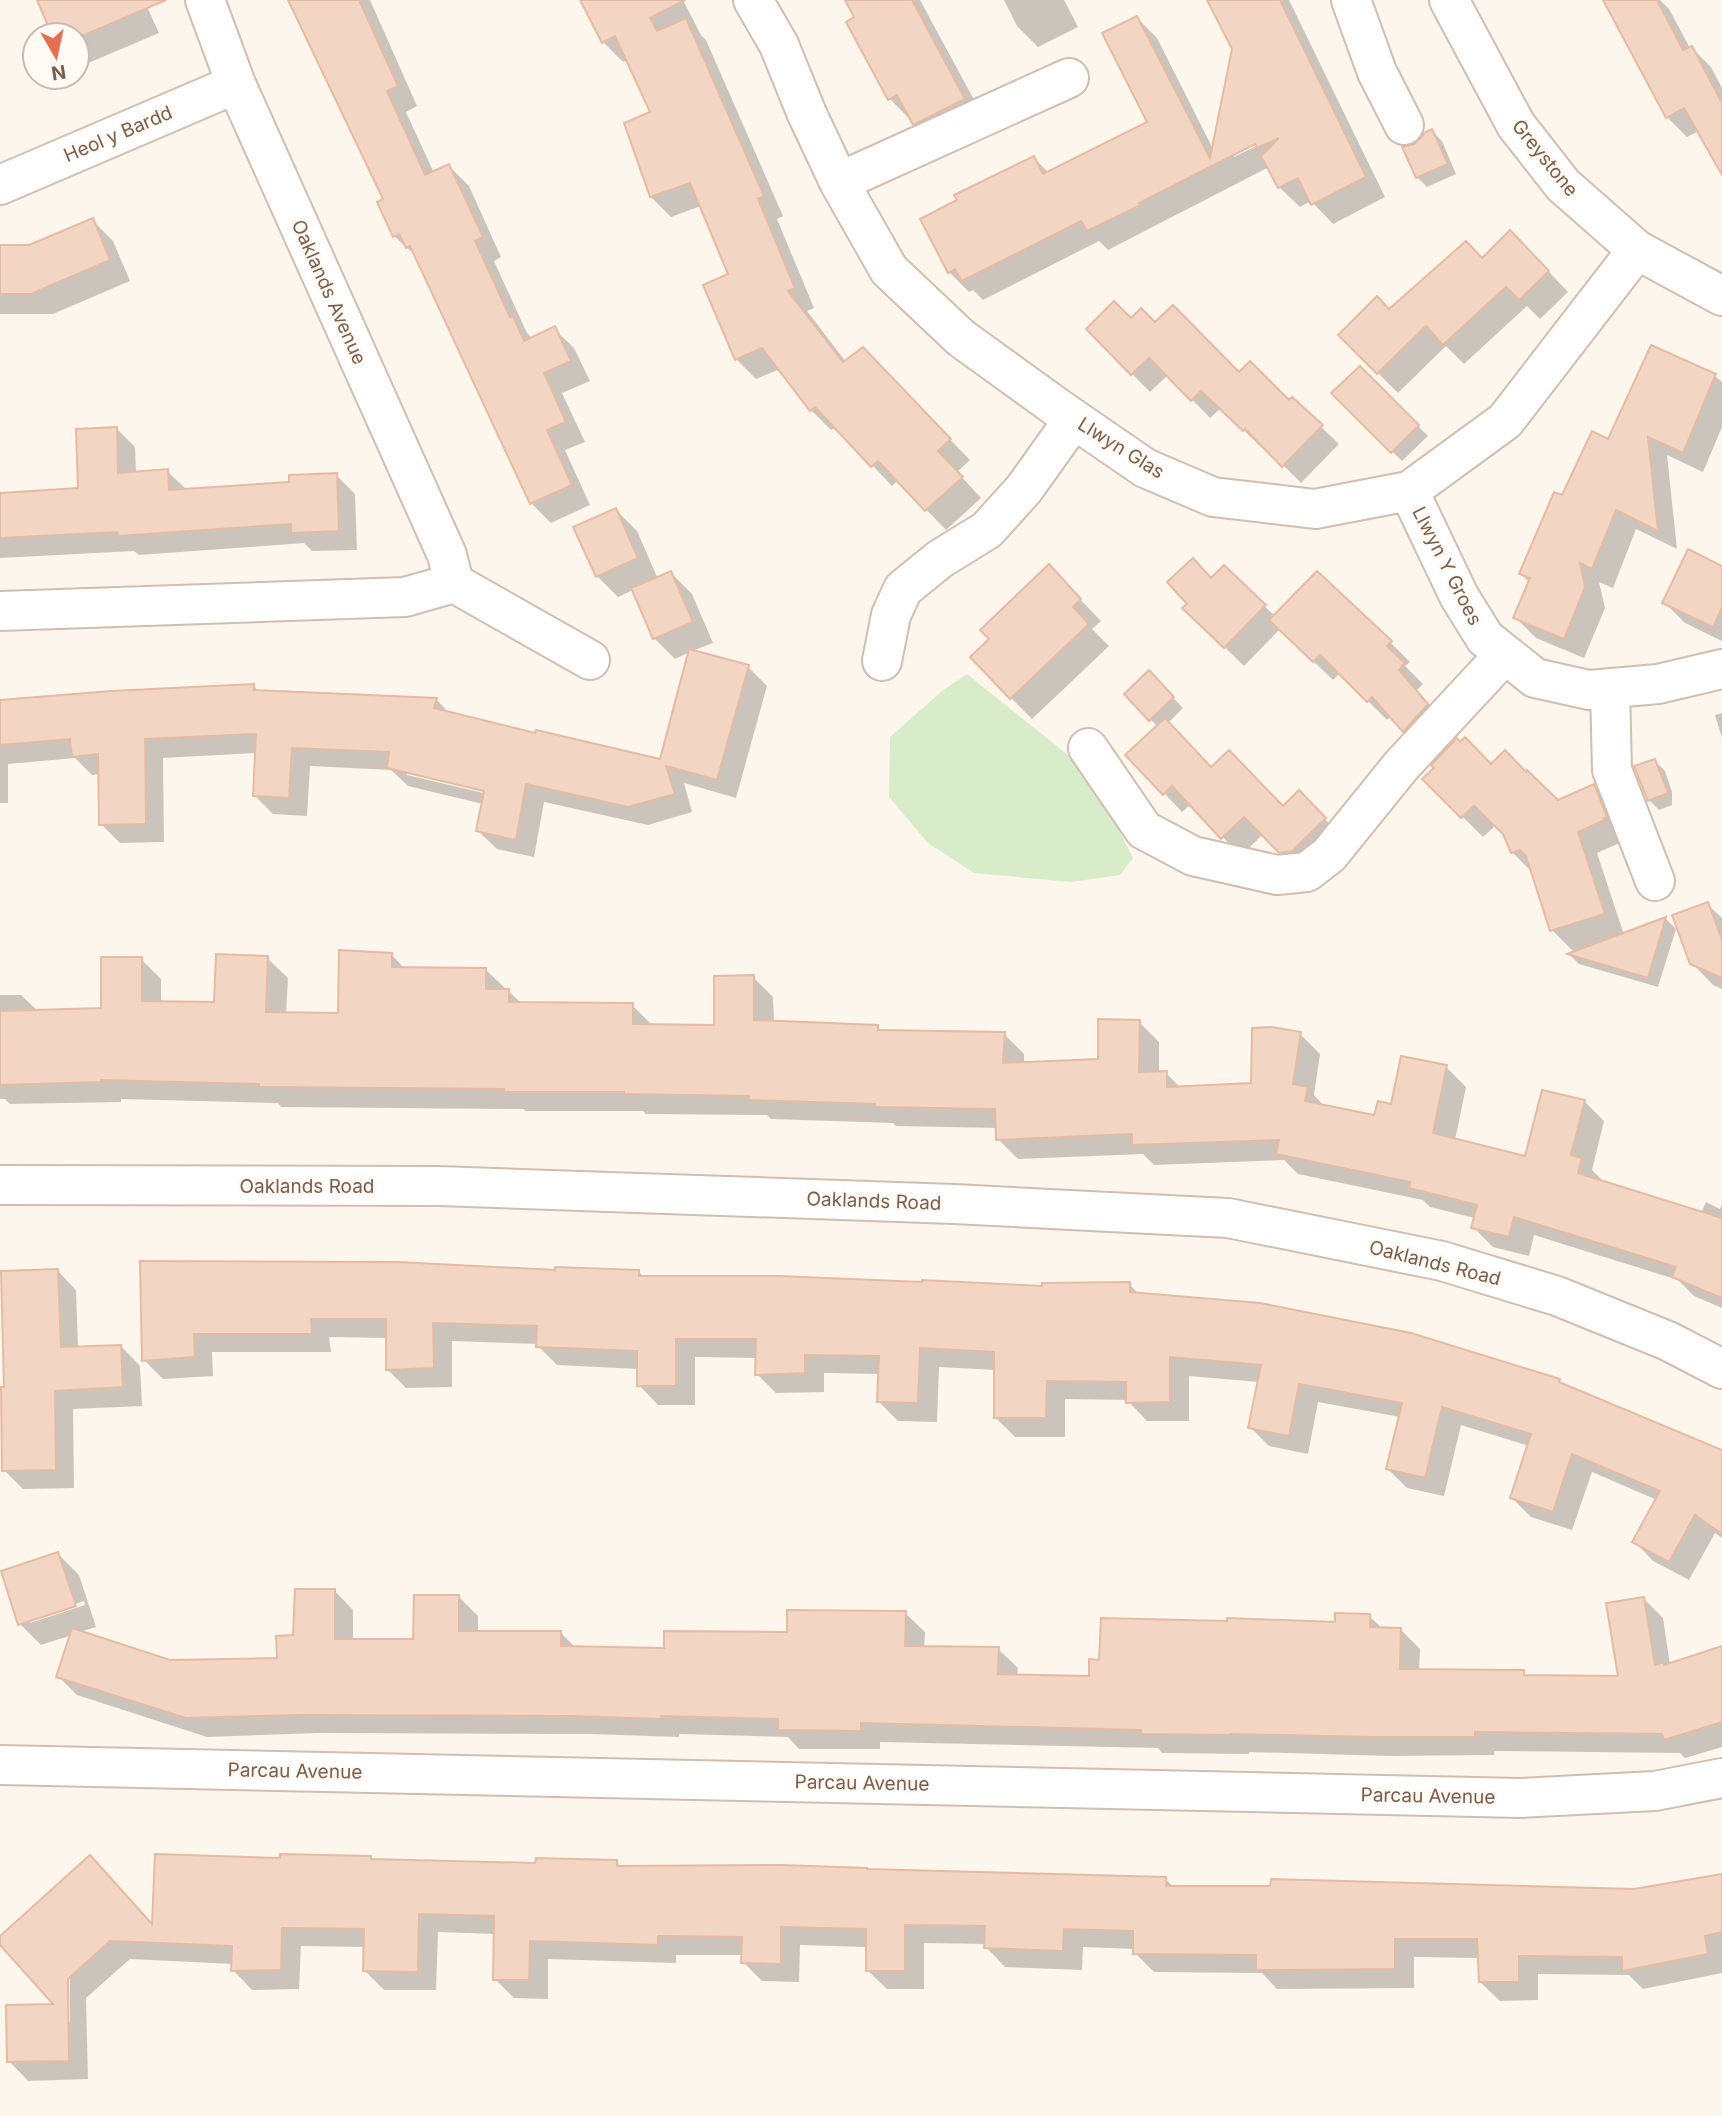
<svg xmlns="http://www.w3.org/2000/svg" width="1722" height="2116" viewBox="0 0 1722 2116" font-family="Inter,sans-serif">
	<rect width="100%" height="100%" fill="#fdf6ec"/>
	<!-- green -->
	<path fill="#d8ecc9" d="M 967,674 L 1068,755 L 1116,824 L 1133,858 L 1120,875 L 1071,882 L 974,873 L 928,843 L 889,797 L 890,737 L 942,691 Z"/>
	<!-- shadow -->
	<path fill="#0003" fill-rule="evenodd" d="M 53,0 L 144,0 L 159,33 L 79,67 L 77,64 L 77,35 L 54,35 Z
		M 290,0 L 370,0 L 417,106 L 406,112 L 434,173 L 449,166 L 469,186 L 501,257 L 494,261 L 527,333 L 533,339 L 554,329 L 574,348 L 590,381 L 562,393 L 585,442 L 565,450 L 590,505 L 551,523 L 531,503 L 415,255 L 394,236 L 385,200 Z
		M 582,0 L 683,0 L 701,35 L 706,40 L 783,216 L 777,219 L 814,308 L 807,311 L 846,362 L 880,367 L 970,460 L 957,472 L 981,498 L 946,530 L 898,480 L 892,486 L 836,427 L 831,430 L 811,410 L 780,369 L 756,379 L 736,359 L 730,275 L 701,206 L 671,217 L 651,197 L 626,124 L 652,112 L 628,60 L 623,62 L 603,42 Z
		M 847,0 L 920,0 L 985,120 L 935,145 L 890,99 Z
		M 1004,0 L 1064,0 L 1078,27 L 1038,47 L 1017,26 Z
		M 1206,0 L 1289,0 L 1385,197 L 1333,224 L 1311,201 L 1300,207 L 1279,187 L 1269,167 L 1108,250 L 1099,241 L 983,300 L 973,290 L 969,292 L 949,272 L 1034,158 L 1049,173 L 1149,123 L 1137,18 L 1157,38 L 1213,149 L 1234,49 L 1216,14 ZM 1262,139 L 1264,142 L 1234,157 L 1234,153 Z
		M 1605,0 L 1660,0 L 1669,9 L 1690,48 L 1692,48 L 1711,67 L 1722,88 L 1722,172 L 1699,131 L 1687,137 L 1667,117 Z
		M 1432,131 L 1442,141 L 1456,174 L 1427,187 L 1417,177 L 1415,146 Z
		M 92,220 L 113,241 L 130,281 L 53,314 L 0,314 L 0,247 L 29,247 Z
		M 1531,253 L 1568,292 L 1540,319 L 1527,306 L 1464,364 L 1446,346 L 1398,393 L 1340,335 L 1389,311 L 1483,260 Z
		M 1131,320 L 1155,324 L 1289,402 L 1292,399 L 1339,444 L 1301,483 L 1264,446 L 1262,448 L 1221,408 L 1210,418 L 1168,375 L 1150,392 L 1088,329 Z
		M 1360,368 L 1428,436 L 1402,461 L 1333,394 Z
		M 1715,376 L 1722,382 L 1722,427 L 1703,472 L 1667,455 L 1677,549 L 1636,529 L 1613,588 L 1599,582 L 1605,608 L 1584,658 L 1536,638 L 1515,617 L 1530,583 L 1521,574 L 1563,497 L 1609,441 Z
		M 116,428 L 135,447 L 136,473 L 167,471 L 187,490 L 291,484 L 336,475 L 355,494 L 357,550 L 312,551 L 304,543 L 139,555 L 134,551 L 0,558 L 0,491 L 3,494 L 80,490 Z
		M 616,510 L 637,531 L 658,579 L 671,573 L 692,594 L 713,643 L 692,651 L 748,667 L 767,686 L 736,798 L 684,783 L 692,812 L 648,825 L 544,802 L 534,857 L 497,849 L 478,831 L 483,804 L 408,786 L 391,770 L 310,766 L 307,816 L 273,814 L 254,795 L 257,753 L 163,758 L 164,842 L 120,843 L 101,824 L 100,774 L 92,775 L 75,758 L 8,764 L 8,803 L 0,803 L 0,702 L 253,686 L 260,692 L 436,699 L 450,714 L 536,735 L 661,761 L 690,652 L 675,659 L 654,638 L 633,590 L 618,597 L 597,576 ZM 407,771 L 493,791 L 492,795 L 407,775 Z
		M 1224,568 L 1275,616 L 1390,642 L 1410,662 L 1405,666 L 1423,684 L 1417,690 L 1446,725 L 1423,750 L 1391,716 L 1387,720 L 1340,673 L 1333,680 L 1280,629 L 1244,666 L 1185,608 Z
		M 1722,568 L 1722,641 L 1685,623 L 1664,602 Z
		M 1069,588 L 1101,621 L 1092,629 L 1109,646 L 1032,719 L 1011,698 Z
		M 1149,673 L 1183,708 L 1168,723 L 1212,769 L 1283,808 L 1299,793 L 1343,837 L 1299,870 L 1263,834 L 1241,856 L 1191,804 L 1182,812 L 1164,793 L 1158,727 L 1126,694 Z
		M 1722,713 L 1722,738 L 1715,715 Z
		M 1655,761 L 1665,771 L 1672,792 L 1672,805 L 1659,810 L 1649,800 Z
		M 1491,766 L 1558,802 L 1594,786 L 1614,806 L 1624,841 L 1597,853 L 1624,935 L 1666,919 L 1676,929 L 1658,987 L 1579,964 L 1570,955 L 1575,953 L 1552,930 L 1533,873 L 1512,852 L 1504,834 L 1496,825 L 1483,837 L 1425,779 Z
		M 1707,904 L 1722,918 L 1722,989 L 1713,985 L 1692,963 Z
		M 391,954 L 405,969 L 485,969 L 522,1004 L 632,1005 L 653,1026 L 716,1026 L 753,977 L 773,997 L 774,1022 L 877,1026 L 883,1032 L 1004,1034 L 1024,1054 L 1024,1064 L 1100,1061 L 1139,1022 L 1159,1042 L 1159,1073 L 1166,1073 L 1181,1088 L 1253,1085 L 1300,1034 L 1320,1054 L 1314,1095 L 1325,1107 L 1376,1117 L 1446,1067 L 1466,1087 L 1455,1140 L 1527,1158 L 1584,1101 L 1604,1121 L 1592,1170 L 1601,1179 L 1600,1181 L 1701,1213 L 1706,1202 L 1720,1209 L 1722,1204 L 1722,1308 L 1694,1296 L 1678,1280 L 1534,1235 L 1529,1256 L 1493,1247 L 1473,1227 L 1475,1218 L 1430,1207 L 1423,1200 L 1298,1174 L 1284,1160 L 1154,1165 L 1143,1154 L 1018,1159 L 998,1139 L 997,1128 L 896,1126 L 893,1123 L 771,1119 L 767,1115 L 646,1114 L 643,1111 L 526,1111 L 523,1109 L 281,1107 L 278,1103 L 121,1099 L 121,1102 L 10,1104 L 5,1099 L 0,1099 L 0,995 L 21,995 L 38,1011 L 103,1010 L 141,959 L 161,979 L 161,1003 L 216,1004 L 267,958 L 288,978 L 286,1014 L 339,1015 Z
		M 142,1262 L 557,1271 L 638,1271 L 645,1278 L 1044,1288 L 1129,1284 L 1139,1294 L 1559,1381 L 1564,1385 L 1722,1459 L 1722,1538 L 1715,1533 L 1689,1580 L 1653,1561 L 1634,1541 L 1657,1500 L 1592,1472 L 1572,1530 L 1531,1517 L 1512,1498 L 1529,1446 L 1461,1425 L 1444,1496 L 1407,1488 L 1388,1469 L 1400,1417 L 1318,1402 L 1308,1454 L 1269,1446 L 1250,1427 L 1259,1382 L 1189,1376 L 1189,1421 L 1147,1421 L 1127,1400 L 1065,1399 L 1065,1437 L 1015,1437 L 995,1417 L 995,1370 L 939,1367 L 937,1422 L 898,1421 L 879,1402 L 880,1374 L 824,1373 L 824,1392 L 776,1393 L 757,1374 L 757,1358 L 695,1357 L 695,1405 L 658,1405 L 639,1385 L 639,1369 L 557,1365 L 538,1346 L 538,1344 L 452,1341 L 452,1387 L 406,1388 L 387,1369 L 387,1338 L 329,1337 L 331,1352 L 212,1352 L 213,1376 L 163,1379 L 144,1360 Z
		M 57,1270 L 76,1290 L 78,1348 L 121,1346 L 140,1366 L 142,1406 L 73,1409 L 74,1488 L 23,1489 L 4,1470 L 6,1388 Z
		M 58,1554 L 79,1575 L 96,1627 L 79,1632 L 169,1661 L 279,1660 L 295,1637 L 334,1590 L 353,1610 L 353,1641 L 415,1641 L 459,1597 L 478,1616 L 478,1633 L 560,1632 L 576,1648 L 666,1650 L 789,1634 L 905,1613 L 925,1632 L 924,1648 L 998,1649 L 1018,1668 L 1017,1676 L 1090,1678 L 1101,1661 L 1336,1623 L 1369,1616 L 1383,1629 L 1401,1630 L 1420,1649 L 1419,1671 L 1523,1672 L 1528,1677 L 1620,1678 L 1644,1599 L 1663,1618 L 1670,1665 L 1722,1648 L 1722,1747 L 1685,1758 L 1680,1753 L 1494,1751 L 1494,1755 L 1390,1756 L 1249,1752 L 1249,1754 L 1162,1753 L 1158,1748 L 880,1742 L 880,1749 L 799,1749 L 788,1737 L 679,1734 L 679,1737 L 590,1734 L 318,1733 L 207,1737 L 77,1695 L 58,1676 L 72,1635 L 41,1645 L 20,1624 ZM 84,1601 L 85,1605 L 30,1623 L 30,1619 Z
		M 370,1858 L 373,1861 L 537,1865 L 616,1862 L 622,1868 L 1165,1879 L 1174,1887 L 1635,1891 L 1722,1875 L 1722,1973 L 1643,1989 L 1629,1975 L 1538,1974 L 1538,2000 L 1500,2001 L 1480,1982 L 1480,1958 L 1414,1957 L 1414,1988 L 1277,1989 L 1262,1973 L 1154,1972 L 1135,1953 L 1135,1949 L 1083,1947 L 1082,1970 L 1005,1967 L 986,1947 L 986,1944 L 924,1943 L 924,1989 L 887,1989 L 867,1970 L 867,1947 L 800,1945 L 799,1982 L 762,1981 L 743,1962 L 743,1955 L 676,1955 L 676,1963 L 548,1959 L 548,1999 L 514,1998 L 495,1979 L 495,1934 L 438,1932 L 436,1990 L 384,1990 L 365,1971 L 366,1947 L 301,1946 L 299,1989 L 252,1990 L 233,1970 L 233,1964 L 130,1959 L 86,1998 L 88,2079 L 28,2081 L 9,2061 L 57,2006 L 0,1942 L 0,1939 L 154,1926 L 282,1860 ZM 66,1970 L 70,1970 L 70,2023 L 67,2020 Z"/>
	<!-- building -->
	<path fill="#f3d5c3" stroke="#e6bba3" stroke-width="2" d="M 37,0 L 166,0 L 84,35 L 52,35 Z
		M 288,0 L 359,0 L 398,86 L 387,91 L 425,175 L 449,164 L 483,237 L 475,241 L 510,317 L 513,316 L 524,341 L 555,326 L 571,361 L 544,373 L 566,422 L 547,430 L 572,485 L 530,504 L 410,246 L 406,248 L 399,234 L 393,237 L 377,202 L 383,199 Z
		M 580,0 L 685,0 L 650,18 L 657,31 L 686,18 L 764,196 L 758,199 L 795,288 L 788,291 L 843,362 L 863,347 L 951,439 L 938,451 L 963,477 L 925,511 L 878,461 L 871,467 L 815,407 L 810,411 L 762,348 L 735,360 L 703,285 L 728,274 L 690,183 L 650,197 L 624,123 L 650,112 L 615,36 L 602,43 Z
		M 845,0 L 912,0 L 965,99 L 913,125 L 897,95 L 888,100 L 846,22 L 854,17 Z
		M 1207,0 L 1280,0 L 1366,177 L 1311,205 L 1298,178 L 1278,188 L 1261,156 L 1279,138 L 1257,148 L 1255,144 L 1139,203 L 1141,205 L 1087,231 L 1081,221 L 962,281 L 955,269 L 948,273 L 920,219 L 957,200 L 954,195 L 1034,156 L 1043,174 L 1147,122 L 1102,33 L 1137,16 L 1210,158 L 1232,49 Z
		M 1603,0 L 1657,0 L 1683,50 L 1692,46 L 1722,103 L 1722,175 L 1684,108 L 1666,118 Z
		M 1432,129 L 1448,164 L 1416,178 L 1402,147 L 1414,144 L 1422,137 L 1424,133 Z
		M 93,218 L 110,260 L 31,294 L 0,294 L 0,245 L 29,245 Z
		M 1510,230 L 1549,271 L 1519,300 L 1506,287 L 1443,345 L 1426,326 L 1377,374 L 1338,335 L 1377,296 L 1389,309 L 1466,241 L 1482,258 Z
		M 1114,301 L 1131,318 L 1141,308 L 1155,322 L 1173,305 L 1239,372 L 1250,361 L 1289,400 L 1292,397 L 1323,425 L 1282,467 L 1245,429 L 1243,431 L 1201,391 L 1191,401 L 1149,358 L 1131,375 L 1086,329 Z
		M 1651,345 L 1716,374 L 1683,453 L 1648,437 L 1658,531 L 1616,510 L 1592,569 L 1580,563 L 1585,587 L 1564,639 L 1513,618 L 1530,578 L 1519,574 L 1554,492 L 1562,495 L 1592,431 L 1608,439 Z
		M 1360,366 L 1419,425 L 1391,453 L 1331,393 Z
		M 117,427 L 118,473 L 168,469 L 169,490 L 289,482 L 289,475 L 337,473 L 339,531 L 291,533 L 291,524 L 118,536 L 117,532 L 0,538 L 0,493 L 78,488 L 76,429 Z
		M 616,508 L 638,558 L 596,577 L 573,527 Z
		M 1688,549 L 1722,566 L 1722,608 L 1713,627 L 1662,603 Z
		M 1193,558 L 1211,578 L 1224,565 L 1266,605 L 1224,648 L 1182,608 L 1187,604 L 1167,582 Z
		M 1049,564 L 1081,599 L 1073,607 L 1089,624 L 1010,699 L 970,657 L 989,639 L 980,630 Z
		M 671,571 L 693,622 L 653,639 L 631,588 Z
		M 1317,571 L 1392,641 L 1387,646 L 1405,663 L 1399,670 L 1428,704 L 1403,732 L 1372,697 L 1367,702 L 1320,655 L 1313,662 L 1269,620 Z
		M 689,649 L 749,665 L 717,780 L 666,766 L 675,794 L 628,807 L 526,784 L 516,840 L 476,831 L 484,791 L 387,768 L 389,752 L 292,748 L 289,798 L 253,796 L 256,734 L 145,739 L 146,824 L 99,825 L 98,754 L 72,757 L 70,739 L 0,745 L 0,700 L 111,691 L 254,684 L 254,690 L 437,698 L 434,708 L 535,733 L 536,730 L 660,759 Z
		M 1149,670 L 1174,697 L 1149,721 L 1124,694 Z
		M 1165,718 L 1211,767 L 1229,750 L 1283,806 L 1299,790 L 1326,818 L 1292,851 L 1279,853 L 1244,817 L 1221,839 L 1172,786 L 1163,795 L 1125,755 Z
		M 1465,737 L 1491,764 L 1505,750 L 1526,772 L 1527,770 L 1558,800 L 1594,784 L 1607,817 L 1604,818 L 1605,820 L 1578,832 L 1605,914 L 1550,931 L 1526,856 L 1520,850 L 1511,853 L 1503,834 L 1474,806 L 1461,818 L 1422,779 L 1434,768 L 1431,765 L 1457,738 L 1460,742 Z
		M 1655,759 L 1668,793 L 1648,801 L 1634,766 Z
		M 1708,902 L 1722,940 L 1722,978 L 1690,964 L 1672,915 Z
		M 1666,917 L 1648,978 L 1567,954 Z
		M 339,950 L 392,953 L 392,967 L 486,968 L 486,989 L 509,989 L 509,1002 L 633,1003 L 633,1024 L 714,1025 L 714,976 L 754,975 L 754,1020 L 878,1025 L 878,1030 L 1005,1032 L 1003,1063 L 1098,1059 L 1098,1019 L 1140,1020 L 1139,1072 L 1167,1071 L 1167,1087 L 1251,1083 L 1252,1028 L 1272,1027 L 1301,1032 L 1293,1084 L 1308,1087 L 1305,1101 L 1374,1115 L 1378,1101 L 1391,1104 L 1401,1056 L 1447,1065 L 1433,1133 L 1525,1156 L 1542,1090 L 1585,1100 L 1571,1155 L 1582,1158 L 1578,1173 L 1722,1218 L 1722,1298 L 1672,1277 L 1676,1267 L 1514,1217 L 1509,1237 L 1471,1228 L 1477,1205 L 1409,1188 L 1410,1182 L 1276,1154 L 1279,1140 L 1132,1145 L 1132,1134 L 996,1140 L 995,1109 L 875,1107 L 875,1104 L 749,1100 L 749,1096 L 624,1094 L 624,1092 L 504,1092 L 504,1089 L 259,1087 L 259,1084 L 101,1080 L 101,1082 L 0,1085 L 0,1011 L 101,1008 L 101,957 L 142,957 L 142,1001 L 214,1002 L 216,954 L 268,956 L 266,1012 L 338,1013 Z
		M 140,1261 L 398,1262 L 555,1270 L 555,1267 L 639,1270 L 639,1276 L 779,1276 L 922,1282 L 922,1280 L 1042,1286 L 1042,1283 L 1130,1282 L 1130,1292 L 1260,1303 L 1411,1333 L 1560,1379 L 1559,1382 L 1722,1450 L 1722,1534 L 1695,1515 L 1669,1562 L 1632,1542 L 1660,1491 L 1572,1454 L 1553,1512 L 1510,1498 L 1531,1434 L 1442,1407 L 1425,1478 L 1386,1469 L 1402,1403 L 1299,1384 L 1289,1436 L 1248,1428 L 1261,1365 L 1170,1357 L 1170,1402 L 1126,1403 L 1126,1382 L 1047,1381 L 1046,1418 L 994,1418 L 994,1352 L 920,1348 L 918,1403 L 877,1402 L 879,1356 L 805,1355 L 805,1373 L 755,1375 L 756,1339 L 676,1339 L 676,1386 L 637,1386 L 637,1351 L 536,1347 L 537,1326 L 433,1323 L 434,1368 L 386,1370 L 386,1319 L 311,1319 L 312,1334 L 194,1334 L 195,1357 L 142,1361 Z
		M 58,1269 L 61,1347 L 121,1345 L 123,1387 L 55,1391 L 56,1470 L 2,1471 L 1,1387 L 4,1387 L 1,1271 Z
		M 58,1552 L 76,1606 L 18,1625 L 1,1571 Z
		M 295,1589 L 335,1589 L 335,1639 L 413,1639 L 414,1595 L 459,1595 L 459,1631 L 561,1631 L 561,1646 L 664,1648 L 664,1631 L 787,1632 L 787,1610 L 906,1611 L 905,1646 L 999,1647 L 998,1674 L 1089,1676 L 1089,1659 L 1099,1660 L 1101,1618 L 1227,1621 L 1227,1618 L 1335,1622 L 1335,1613 L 1370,1614 L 1370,1627 L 1401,1628 L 1400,1669 L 1524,1670 L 1524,1675 L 1618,1676 L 1606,1603 L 1644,1597 L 1655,1665 L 1663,1662 L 1664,1665 L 1722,1646 L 1722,1722 L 1664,1740 L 1662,1734 L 1475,1732 L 1475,1737 L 1369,1737 L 1230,1734 L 1230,1735 L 1141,1734 L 1141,1730 L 861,1723 L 861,1731 L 778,1730 L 778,1719 L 661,1716 L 661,1719 L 570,1716 L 297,1715 L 186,1718 L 56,1677 L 72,1628 L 170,1660 L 277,1658 L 276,1636 L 293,1635 Z
		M 155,1854 L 280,1858 L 280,1854 L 371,1856 L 371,1859 L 535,1863 L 536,1858 L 617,1860 L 617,1866 L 781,1865 L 867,1868 L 867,1869 L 1166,1877 L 1166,1886 L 1270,1886 L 1271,1879 L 1634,1889 L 1722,1874 L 1722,1932 L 1705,1936 L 1708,1954 L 1622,1971 L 1622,1957 L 1519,1956 L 1519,1982 L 1479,1982 L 1477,1939 L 1395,1939 L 1395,1969 L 1256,1970 L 1256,1955 L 1133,1954 L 1133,1931 L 1064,1929 L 1063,1951 L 984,1948 L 985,1926 L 905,1925 L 905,1971 L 866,1971 L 866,1929 L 781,1927 L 781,1964 L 741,1963 L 742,1937 L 658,1936 L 658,1945 L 530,1941 L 529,1980 L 493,1980 L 494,1916 L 419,1914 L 418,1972 L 363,1971 L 364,1929 L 282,1928 L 281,1970 L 231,1971 L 232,1946 L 110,1941 L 68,1979 L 69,2061 L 7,2062 L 6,2005 L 53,2004 L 0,1945 L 0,1936 L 90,1855 L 152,1924 Z"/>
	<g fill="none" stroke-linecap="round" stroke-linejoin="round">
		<defs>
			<path id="minor" d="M 753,0 L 779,45 L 807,114 L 839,182 L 889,270 L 961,338 L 1055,406 L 1145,468 L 1213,497 L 1315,509 L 1409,491 L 1505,421 L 1637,250
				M 1351,0 L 1377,72 L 1404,125
				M 1449,0 L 1516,125 L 1563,185 L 1637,250 L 1722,296
				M 839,182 L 1069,78
				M 0,185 L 236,84
				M 1409,491 L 1459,596 L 1485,638 L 1535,678 L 1589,690 L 1658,684 L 1722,669
				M 454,583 L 590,660
				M 0,611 L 405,597 L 454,583 L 447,555 L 236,84 L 205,0
				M 882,661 L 891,615 L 903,589 L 940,559 L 987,530 L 1024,489 L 1074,419
				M 1610,688 L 1612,770 L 1655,881
				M 1088,748 L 1144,830 L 1193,856 L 1277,875 L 1307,872 L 1329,855 L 1401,766 L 1505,654
				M 0,1185 L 438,1186 L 954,1204 L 1228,1218 L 1442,1261 L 1557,1296 L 1668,1341 L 1722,1369
				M 0,1765 L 1521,1798 L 1655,1791 L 1722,1778"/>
		</defs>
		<!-- minor casing -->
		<use href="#minor" stroke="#d1beb0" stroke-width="42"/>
		<!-- minor -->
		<use href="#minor" stroke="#fff" stroke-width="38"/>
	</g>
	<g text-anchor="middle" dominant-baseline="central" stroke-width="5" stroke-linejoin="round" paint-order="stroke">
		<!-- street labels -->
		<g font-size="19" fill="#7a5c4d" stroke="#fffaf3">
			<text transform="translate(118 134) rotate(-23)">Heol y Bardd</text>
			<text transform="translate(1545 158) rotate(51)">Greystone</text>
			<text transform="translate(329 292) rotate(66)">Oaklands Avenue</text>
			<text transform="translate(1121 448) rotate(32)">Llwyn Glas</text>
			<text transform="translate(1447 566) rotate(63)">Llwyn Y Groes</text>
			<text x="307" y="1186">Oaklands Road</text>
			<text transform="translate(874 1201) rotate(2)">Oaklands Road</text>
			<text transform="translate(1435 1263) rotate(14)">Oaklands Road</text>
			<text transform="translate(295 1771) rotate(1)">Parcau Avenue</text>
			<text transform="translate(862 1783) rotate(1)">Parcau Avenue</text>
			<text transform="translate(1428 1796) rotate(1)">Parcau Avenue</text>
		</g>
	</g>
	<!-- north arrow -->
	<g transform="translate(56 56) rotate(171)"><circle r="33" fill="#fffaf3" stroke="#cabbb1" stroke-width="2"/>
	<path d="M0-5L12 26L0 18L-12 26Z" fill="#e76f51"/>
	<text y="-10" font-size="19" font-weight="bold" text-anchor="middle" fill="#7a5c4d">N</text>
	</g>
</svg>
